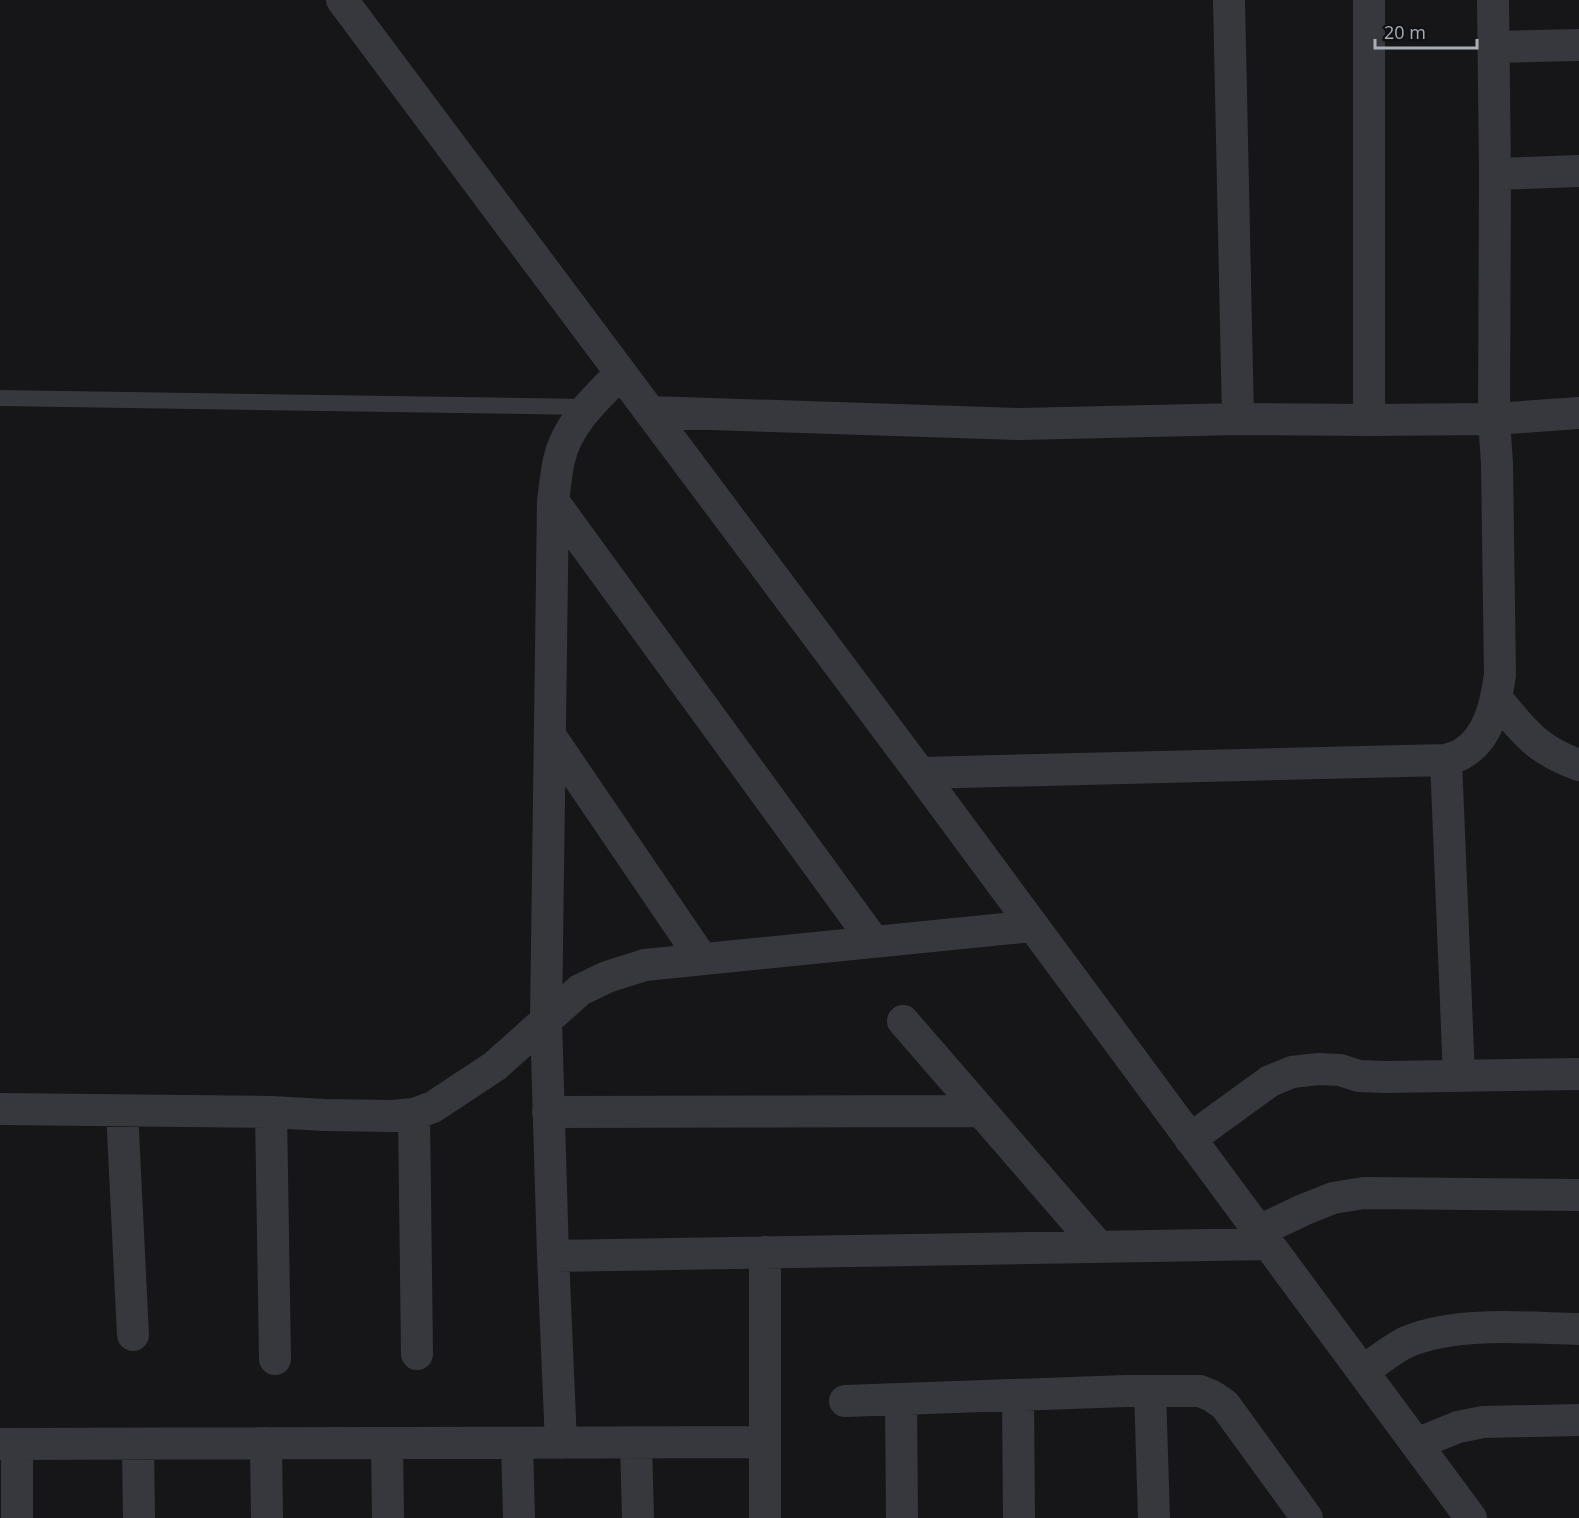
<svg xmlns="http://www.w3.org/2000/svg" width="1579" height="1518" viewBox="0 0 1579 1518" font-family="'Open Sans',sans-serif">
	<rect width="100%" height="100%" fill="#161618"/>
	<g fill="none" stroke-linecap="round" stroke-linejoin="round">
		<!-- service -->
		<path stroke="#37383d" stroke-width="16" d="M 0,398 L 588,407"/>
		<!-- minor -->
		<path stroke="#37383d" stroke-width="32" d="M 342,0 L 920,773 L 1471,1518
			M 1229,0 L 1238,419
			M 1369,0 L 1369,420
			M 1493,47 L 1579,45
			M 1495,174 L 1579,171
			M 650,412 L 1020,424 L 1238,419 L 1369,420 L 1494,419 L 1579,413
			M 553,501 L 874,942
			M 1497,699 C 1524,732 1537,750 1579,765
			M 551,737 L 702,959
			M 1446,760 L 1459,1076
			M 920,773 L 1446,760 C 1451,758 1458,757 1463,753 C 1489,738 1496,703 1500,675 L 1497,464 L 1494,419 L 1495,174 L 1493,0
			M 903,1021 L 1098,1246
			M 0,1109 L 271,1112 L 325,1115 L 392,1116 L 414,1114 L 433,1107 L 495,1066 L 580,990 L 607,977 L 645,965 L 1033,926
			M 122,1111 L 133,1335
			M 271,1112 L 275,1359
			M 548,1112 L 981,1111
			M 414,1114 L 417,1354
			M 1190,1139 L 1270,1081 L 1292,1072 L 1318,1069 L 1340,1070 L 1359,1076 L 1385,1077 L 1579,1074
			M 1259,1231 L 1303,1210 L 1333,1198 L 1364,1193 L 1579,1195
			M 765,1252 L 765,1518
			M 553,1256 L 1269,1244
			M 1363,1371 C 1375,1363 1396,1346 1409,1341 C 1459,1321 1526,1328 1579,1329
			M 1150,1391 L 1154,1518
			M 1018,1395 L 1019,1518
			M 901,1399 L 902,1518
			M 845,1401 L 1126,1391 L 1200,1391 L 1212,1396 L 1225,1405 L 1307,1518
			M 266,1443 L 267,1518
			M 387,1443 L 388,1518
			M 517,1443 L 519,1518
			M 561,1443 L 553,1256 L 546,1020 L 553,501 C 555,488 556,473 559,460 C 567,424 596,398 621,373
			M 636,1443 L 638,1518
			M 0,1444 L 765,1442
			M 17,1444 L 17,1518
			M 138,1444 L 139,1518
			M 1416,1444 L 1458,1427 L 1483,1422 L 1579,1420"/>
	</g>
	<!-- scale -->
	<path d="M1375 39v9h102v-9" fill="none" stroke="#a8adb8" stroke-width="3"/>
	<text x="1384" y="39" font-size="18" fill="#a8adb8" stroke="#111113" stroke-width="4.5" paint-order="stroke">20 m</text>
</svg>
